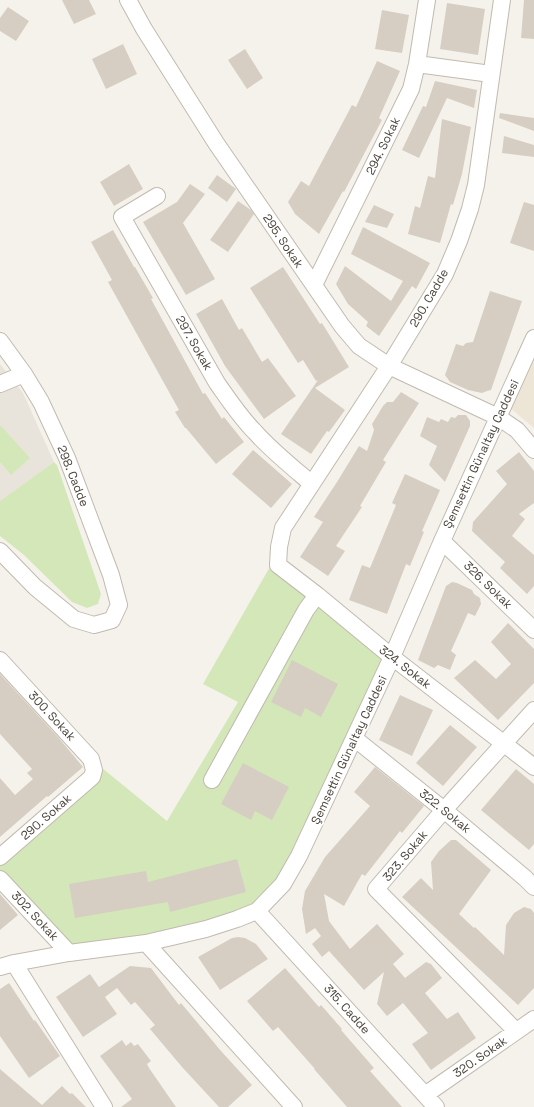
<svg xmlns="http://www.w3.org/2000/svg" width="534" height="1107" viewBox="0 0 534 1107" font-family="'Space Grotesk',sans-serif">
	<rect width="100%" height="100%" fill="#f5f2ec"/>
	<!-- residential -->
	<path fill="#e9e4db" d="M 0,364 L 23,393 L 54,462 L 0,501 Z"/>
	<!-- education -->
	<path fill="#ede6d7" d="M 534,353 L 534,428 L 509,407 Z"/>
	<!-- green -->
	<path fill="#d3e7b8" d="M 0,426 L 1,426 L 30,458 L 11,475 L 0,462 Z
		M 54,462 L 57,465 L 101,594 L 98,604 L 87,608 L 72,602 L 24,555 L 0,536 L 0,501 Z
		M 271,565 L 392,657 L 299,856 L 257,911 L 69,953 L 0,879 L 0,857 L 92,777 L 91,759 L 167,821 L 238,702 L 203,684 Z"/>
	<!-- building -->
	<path fill="#d6cec2" d="M 62,0 L 89,0 L 96,14 L 74,24 Z
		M 524,0 L 534,0 L 534,39 L 521,38 Z
		M 447,3 L 485,9 L 478,55 L 440,49 Z
		M 8,7 L 29,21 L 16,41 L 0,31 L 0,18 Z
		M 382,10 L 409,15 L 402,53 L 375,49 Z
		M 123,44 L 137,74 L 106,89 L 92,59 Z
		M 245,49 L 263,78 L 247,89 L 228,60 Z
		M 377,61 L 400,71 L 379,118 L 382,120 L 344,192 L 343,191 L 319,234 L 295,214 L 288,202 L 301,181 L 309,186 L 352,105 L 356,107 Z
		M 435,81 L 477,90 L 474,108 L 447,98 L 419,158 L 402,150 L 423,106 L 426,107 Z
		M 500,113 L 534,118 L 534,131 L 499,118 Z
		M 442,119 L 471,127 L 462,174 L 453,205 L 451,204 L 440,243 L 408,234 L 415,206 L 420,208 L 428,176 L 435,178 Z
		M 504,136 L 534,145 L 534,157 L 502,153 Z
		M 129,164 L 143,189 L 114,206 L 100,182 Z
		M 217,175 L 236,189 L 227,202 L 208,188 Z
		M 190,184 L 205,194 L 183,223 L 215,279 L 186,295 L 143,222 L 177,202 Z
		M 238,201 L 251,210 L 254,214 L 228,252 L 210,240 Z
		M 524,202 L 534,205 L 534,251 L 510,243 Z
		M 374,205 L 394,214 L 387,228 L 365,222 Z
		M 363,227 L 430,263 L 416,289 L 412,286 L 379,336 L 366,326 L 368,322 L 348,304 L 336,284 L 345,266 L 391,301 L 403,281 L 351,254 Z
		M 113,230 L 134,267 L 135,267 L 153,298 L 151,299 L 203,394 L 205,393 L 222,419 L 224,417 L 244,442 L 216,464 L 186,428 L 185,428 L 175,412 L 179,410 L 108,282 L 112,280 L 91,242 Z
		M 283,267 L 320,324 L 322,323 L 349,367 L 315,388 L 345,410 L 329,432 L 327,431 L 311,454 L 281,434 L 318,380 L 316,381 L 303,360 L 298,363 L 250,288 Z
		M 490,291 L 522,301 L 491,390 L 487,391 L 482,393 L 468,390 L 450,382 L 445,375 L 456,344 L 463,346 L 466,343 L 473,342 Z
		M 222,299 L 239,330 L 242,328 L 262,362 L 268,358 L 296,396 L 264,419 L 225,366 L 196,314 Z
		M 401,392 L 419,403 L 383,460 L 386,462 L 360,506 L 362,507 L 336,546 L 345,551 L 328,576 L 300,557 L 323,522 L 314,517 L 337,482 L 359,446 L 367,451 L 374,430 L 372,424 L 383,406 L 387,402 L 393,402 Z
		M 458,415 L 466,415 L 470,421 L 470,426 L 445,482 L 429,465 L 437,446 L 420,436 L 427,417 L 439,422 L 441,419 L 448,422 L 451,417 L 455,418 Z
		M 253,450 L 292,484 L 271,508 L 232,474 Z
		M 519,452 L 534,471 L 534,503 L 519,514 L 525,519 L 512,536 L 534,555 L 534,586 L 527,594 L 500,568 L 505,562 L 472,531 L 473,522 L 507,484 L 496,471 Z
		M 405,474 L 440,490 L 422,531 L 424,532 L 410,566 L 406,564 L 387,614 L 349,600 L 362,565 L 370,568 L 396,505 L 392,503 Z
		M 452,582 L 457,583 L 472,590 L 474,594 L 480,598 L 481,604 L 475,616 L 468,613 L 451,651 L 456,655 L 450,670 L 438,665 L 434,668 L 418,660 L 446,586 Z
		M 508,623 L 534,649 L 534,683 L 498,720 L 454,678 L 475,660 L 496,679 L 511,664 L 491,642 Z
		M 292,660 L 338,684 L 321,717 L 305,708 L 301,717 L 271,702 Z
		M 0,674 L 58,737 L 83,767 L 48,797 L 47,796 L 0,837 L 0,778 L 15,795 L 33,779 L 27,773 L 32,769 L 0,734 Z
		M 400,695 L 433,710 L 412,756 L 379,740 Z
		M 450,725 L 477,747 L 443,786 L 416,763 Z
		M 243,763 L 289,787 L 272,820 L 255,811 L 251,820 L 221,804 Z
		M 375,767 L 424,806 L 402,833 L 400,831 L 365,876 L 362,874 L 344,906 L 324,894 L 329,921 L 350,949 L 377,924 L 404,954 L 393,964 L 405,978 L 426,962 L 431,964 L 442,978 L 425,993 L 447,1019 L 458,1012 L 476,1038 L 431,1070 L 412,1044 L 428,1033 L 403,1003 L 387,1016 L 377,1004 L 384,972 L 364,990 L 329,951 L 322,957 L 312,944 L 321,936 L 315,928 L 306,934 L 302,909 L 305,891 L 325,857 L 370,806 L 354,792 Z
		M 516,769 L 534,784 L 534,844 L 529,850 L 481,810 Z
		M 451,840 L 456,840 L 491,870 L 459,914 L 474,928 L 475,927 L 504,955 L 506,925 L 514,913 L 524,907 L 531,909 L 534,913 L 534,988 L 518,1005 L 402,897 L 421,878 L 433,890 L 431,862 L 439,851 Z
		M 237,859 L 246,892 L 170,912 L 168,902 L 75,918 L 69,884 L 146,871 L 148,882 Z
		M 0,894 L 18,915 L 0,930 Z
		M 238,937 L 245,938 L 256,944 L 268,959 L 220,990 L 198,957 L 232,938 Z
		M 130,966 L 151,968 L 179,1005 L 181,1003 L 221,1051 L 252,1085 L 228,1107 L 219,1107 L 182,1067 L 150,1029 L 155,1025 L 135,1002 L 131,1005 L 117,988 L 105,997 L 117,1014 L 83,1037 L 56,997 L 90,974 L 99,987 Z
		M 285,968 L 319,1007 L 321,1005 L 342,1029 L 341,1030 L 374,1068 L 370,1071 L 402,1107 L 347,1107 L 314,1069 L 315,1069 L 278,1027 L 273,1031 L 247,1001 Z
		M 9,983 L 34,1021 L 35,1020 L 60,1056 L 29,1078 L 0,1036 L 0,989 Z
		M 122,1040 L 126,1046 L 131,1042 L 134,1046 L 138,1044 L 151,1061 L 147,1064 L 149,1068 L 176,1107 L 121,1107 L 132,1099 L 100,1056 Z
		M 0,1069 L 42,1105 L 62,1086 L 70,1094 L 72,1093 L 86,1107 L 0,1107 Z"/>
	<g fill="none" stroke-linecap="round" stroke-linejoin="round">
		<defs>
			<path id="minor" d="M 128,0 L 144,29 L 216,143 L 342,326 L 359,346 L 389,366 L 498,417 L 517,430 L 534,450
				M 502,0 L 476,185 L 470,209 L 459,241 L 445,274 L 389,366 L 283,528 L 279,547 L 278,565 L 317,595 L 392,657 L 534,767
				M 417,64 L 491,74
				M 157,196 L 122,217 L 217,383 C 229,400 240,417 255,432 C 272,451 292,467 312,484
				M 314,285 L 411,89 L 417,64 L 427,0
				M 0,341 L 24,374 L 41,402 L 67,458 L 111,575 L 119,605 L 112,620 L 94,625 L 74,619 L 35,587 L 0,551
				M 0,384 L 24,374
				M 442,541 L 534,630
				M 0,660 L 91,759 L 94,770 L 92,777 L 0,857
				M 354,738 L 444,810 L 525,878 L 534,887
				M 212,780 L 306,610 L 317,595
				M 0,879 L 69,953
				M 257,911 L 436,1107
				M 146,943 L 294,1107
				M 14,963 L 104,1107
				M 0,967 L 14,963 L 69,953 L 146,943 L 206,929 L 237,919 L 257,911 L 283,884 L 299,856 L 392,657 L 442,541 L 534,338
				M 516,1031 L 376,889 L 444,810 L 534,710
				M 425,1095 L 534,1019"/>
		</defs>
		<!-- minor casing -->
		<use href="#minor" stroke="#c1baaf" stroke-width="18"/>
		<!-- minor -->
		<use href="#minor" stroke="#fff" stroke-width="16"/>
	</g>
	<g text-anchor="middle" dominant-baseline="central" stroke-width="4" stroke-linejoin="round" paint-order="stroke">
		<!-- street labels -->
		<g font-size="12" fill="#4a433a" stroke="#fff">
			<text transform="translate(383 146) rotate(-64)">294. Sokak</text>
			<text transform="translate(283 241) rotate(56)">295. Sokak</text>
			<text transform="translate(429 298) rotate(-60)">290. Cadde</text>
			<text transform="translate(194 343) rotate(60)">297. Sokak</text>
			<text transform="translate(481 454) rotate(-65)">Şemsettin Günaltay Caddesi</text>
			<text transform="translate(73 476) rotate(68)">298. Cadde</text>
			<text transform="translate(488 585) rotate(44)">326. Sokak</text>
			<text transform="translate(405 667) rotate(38)">324. Sokak</text>
			<text transform="translate(52 716) rotate(47)">300. Sokak</text>
			<text transform="translate(349 750) rotate(-65)">Şemsettin Günaltay Caddesi</text>
			<text transform="translate(445 811) rotate(39)">322. Sokak</text>
			<text transform="translate(46 817) rotate(-41)">290. Sokak</text>
			<text transform="translate(405 856) rotate(-50)">323. Sokak</text>
			<text transform="translate(35 916) rotate(47)">302. Sokak</text>
			<text transform="translate(347 1009) rotate(48)">315. Cadde</text>
			<text transform="translate(480 1057) rotate(-35)">320. Sokak</text>
		</g>
	</g>
</svg>
